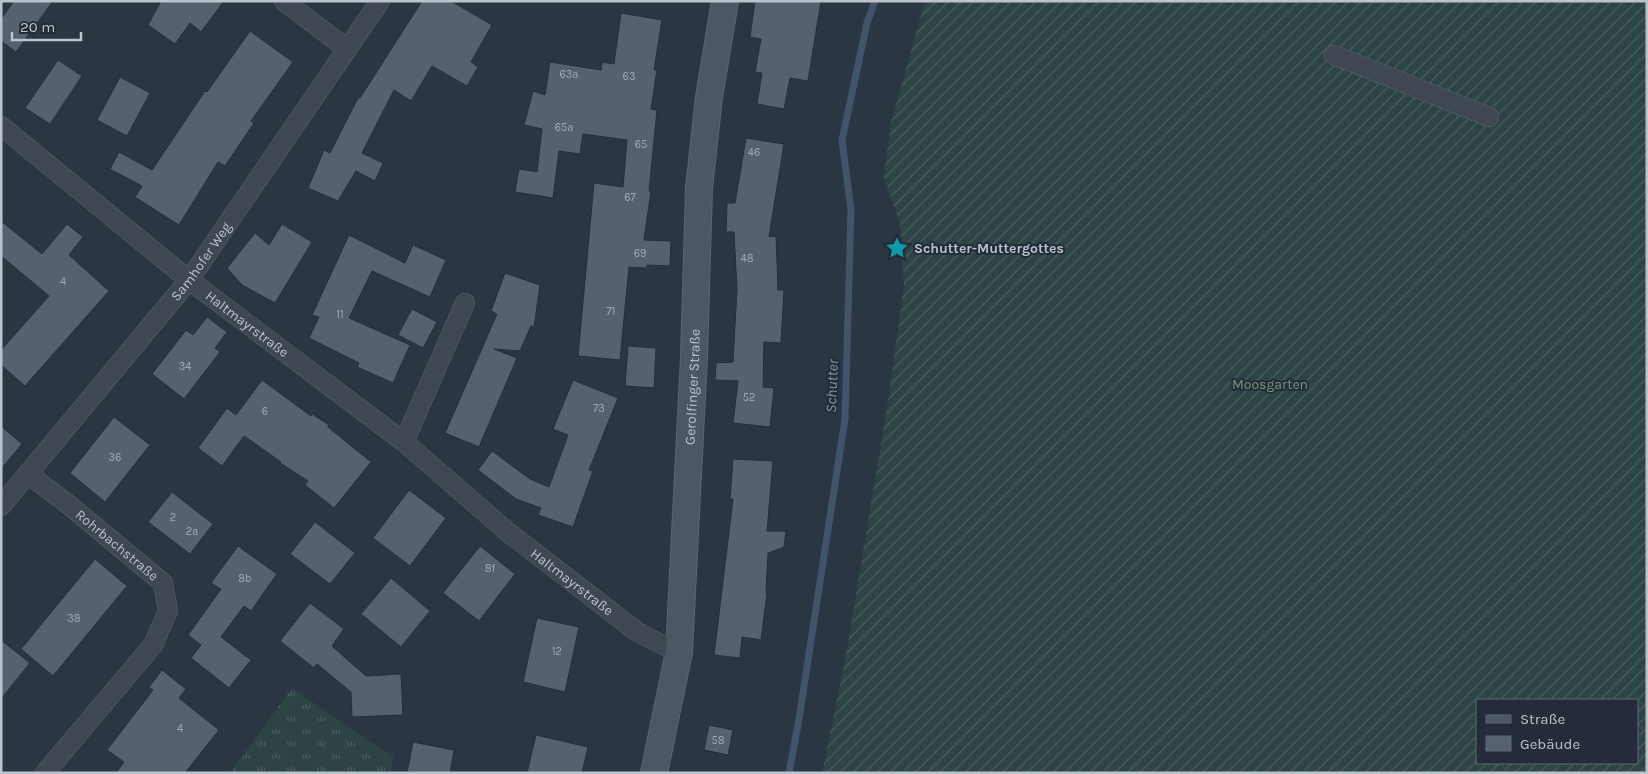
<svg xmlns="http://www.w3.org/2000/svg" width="1648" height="774" viewBox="0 0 1648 774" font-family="Karla,sans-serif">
	<defs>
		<pattern id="grass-tufts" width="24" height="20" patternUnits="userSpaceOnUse" patternTransform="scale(1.25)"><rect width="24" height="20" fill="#2d4444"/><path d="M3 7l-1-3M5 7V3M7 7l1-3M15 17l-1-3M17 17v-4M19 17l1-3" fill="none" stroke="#4a5d5e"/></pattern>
		<pattern id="garden-furrows" width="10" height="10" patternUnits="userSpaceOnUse" patternTransform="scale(1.25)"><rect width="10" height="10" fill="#2d4444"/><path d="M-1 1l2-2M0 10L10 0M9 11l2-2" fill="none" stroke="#4a5d5e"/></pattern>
	</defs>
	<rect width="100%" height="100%" fill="#2a3642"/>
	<!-- grass -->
	<path fill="url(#grass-tufts)" d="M 292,688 L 393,757 L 391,773 L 230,773 Z"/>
	<!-- garden -->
	<path fill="url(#garden-furrows)" fill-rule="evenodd" d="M 925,1 L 1647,1 L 1647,311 L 1645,323 L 1647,323 L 1647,773 L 822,773 L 847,650 L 858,582 L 889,395 L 904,285 L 900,224 L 884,177 L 891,122 ZM 1477,700 L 1637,700 L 1637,763 L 1477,763 Z"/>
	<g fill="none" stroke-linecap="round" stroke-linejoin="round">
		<!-- stream -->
		<path stroke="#415469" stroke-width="7" d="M 789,773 L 799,719 L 845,419 L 851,210 L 842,140 L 867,23 L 875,1"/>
	</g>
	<!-- building -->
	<path fill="#55616f" stroke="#252e39" d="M 14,1 L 53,1 L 16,52 L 1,41 L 1,19 Z
		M 161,1 L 224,1 L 201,32 L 190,23 L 175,44 L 148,25 Z
		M 422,1 L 451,1 L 492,25 L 471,62 L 478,67 L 467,86 L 432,66 L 411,101 L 394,90 L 362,153 L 383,163 L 375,181 L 356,171 L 338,201 L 308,188 L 324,150 L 330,153 L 358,98 L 360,98 Z
		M 755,1 L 821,1 L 808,81 L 790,78 L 784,109 L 757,104 L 762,73 L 755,72 L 761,39 L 750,37 Z
		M 621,13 L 662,20 L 654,70 L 657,70 L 651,109 L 657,110 L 649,191 L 651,191 L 644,240 L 671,241 L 670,266 L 647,265 L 647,268 L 629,267 L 620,360 L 578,356 L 594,183 L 623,187 L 627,140 L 583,134 L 580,154 L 559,151 L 553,198 L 515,192 L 519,169 L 537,172 L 542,129 L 524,125 L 533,91 L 545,95 L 550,62 L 601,70 L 602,62 L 614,64 Z
		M 250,31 L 293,62 L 251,121 L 254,123 L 225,166 L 218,162 L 179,225 L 135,197 L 142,186 L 110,169 L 119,152 L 152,170 L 205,91 L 207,92 Z
		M 58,60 L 82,76 L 50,124 L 25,108 Z
		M 120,77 L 150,93 L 127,136 L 97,120 Z
		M 746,138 L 784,144 L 769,237 L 776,236 L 778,290 L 784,290 L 781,343 L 764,342 L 763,387 L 774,388 L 770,427 L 733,423 L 738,381 L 715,380 L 716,363 L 733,362 L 737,289 L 734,232 L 726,232 L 727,203 L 735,203 Z
		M 1,221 L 42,254 L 67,224 L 83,237 L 69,255 L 109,291 L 25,386 L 1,365 L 1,350 L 49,296 L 1,256 Z
		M 282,224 L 312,242 L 275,303 L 242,285 L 227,268 L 255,233 L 269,245 Z
		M 349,235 L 405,263 L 413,245 L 446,260 L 430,297 L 372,271 L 349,318 L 410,345 L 393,383 L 357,367 L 359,363 L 309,338 L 319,317 L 312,315 Z
		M 505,273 L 540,285 L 534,327 L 531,326 L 520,351 L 494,349 L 517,358 L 479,447 L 445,433 L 497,314 L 491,311 Z
		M 412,309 L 437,322 L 423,348 L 398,335 Z
		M 207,317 L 227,332 L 215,348 L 220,352 L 184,399 L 152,374 L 186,330 L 193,335 Z
		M 628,346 L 656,348 L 654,388 L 625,386 Z
		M 262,380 L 311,416 L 312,414 L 329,425 L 328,427 L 371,462 L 334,508 L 305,485 L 308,481 L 280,463 L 281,462 L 244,436 L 222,466 L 198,448 L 227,408 L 236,415 Z
		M 573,380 L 618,398 L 589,470 L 593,471 L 573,527 L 538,515 L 541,508 L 516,499 L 478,470 L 492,451 L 530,479 L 549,487 L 568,435 L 553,429 Z
		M 114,417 L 150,445 L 105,502 L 70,473 Z
		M 1,426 L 22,444 L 1,469 Z
		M 733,459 L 773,461 L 767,531 L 786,531 L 784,547 L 768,553 L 766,593 L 767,593 L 761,640 L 742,637 L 740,658 L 714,655 L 733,499 L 730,499 Z
		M 409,490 L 446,518 L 410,566 L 373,538 Z
		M 172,492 L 213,524 L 190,554 L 148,522 Z
		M 315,522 L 355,553 L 330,584 L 290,554 Z
		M 238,546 L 277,574 L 251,611 L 244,606 L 221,637 L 251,660 L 229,688 L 191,658 L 201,645 L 188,635 L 221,589 L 211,583 Z
		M 480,546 L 515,574 L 479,621 L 443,593 Z
		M 95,559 L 127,586 L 53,676 L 21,649 Z
		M 391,578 L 430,611 L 401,647 L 361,614 Z
		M 310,603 L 344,629 L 332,646 L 366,676 L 401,674 L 403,715 L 352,717 L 351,692 L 317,664 L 314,668 L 280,641 Z
		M 537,618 L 579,627 L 565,692 L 523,682 Z
		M 1,640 L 30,663 L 1,699 Z
		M 162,670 L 186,689 L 179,698 L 219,730 L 185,773 L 116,773 L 124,762 L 107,750 L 153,690 L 149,687 Z
		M 709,725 L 733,730 L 728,755 L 704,750 Z
		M 536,735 L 588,747 L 582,773 L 527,773 Z
		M 413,742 L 454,750 L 450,773 L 407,773 Z"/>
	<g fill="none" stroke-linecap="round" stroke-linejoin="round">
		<defs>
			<g id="street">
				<path d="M 284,1 L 347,49"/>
				<path d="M 1334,55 L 1489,117"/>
				<path id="s1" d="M 1,126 L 189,280 L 404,442 L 509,533 L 636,631 L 659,643 L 679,652"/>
				<path d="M 404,442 L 465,303"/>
				<path id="s2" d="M 28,474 L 69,505 L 163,583 L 168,611 L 153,645 L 45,773"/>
				<path id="s3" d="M 1,506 L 189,280 L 380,1"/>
			</g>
			<g id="secondary">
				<path id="s4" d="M 654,773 L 679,652 L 694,357 L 699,188 L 709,97 L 725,1"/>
			</g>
		</defs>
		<!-- street casing -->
		<use href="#street" stroke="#5c656f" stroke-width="20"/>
		<!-- secondary casing -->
		<use href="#secondary" stroke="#5c656f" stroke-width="28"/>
		<!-- street -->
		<use href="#street" stroke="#3e4752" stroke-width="19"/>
		<!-- secondary -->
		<use href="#secondary" stroke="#4c5765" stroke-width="26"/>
	</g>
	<!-- icons -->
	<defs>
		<symbol id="sight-bare" viewBox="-9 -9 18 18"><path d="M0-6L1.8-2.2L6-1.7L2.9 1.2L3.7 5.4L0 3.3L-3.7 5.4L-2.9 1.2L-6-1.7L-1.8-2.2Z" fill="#0f9aa8" stroke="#232c38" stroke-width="2.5" paint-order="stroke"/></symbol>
	</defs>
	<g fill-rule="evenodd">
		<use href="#sight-bare" x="881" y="232" width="32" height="32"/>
	</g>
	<g text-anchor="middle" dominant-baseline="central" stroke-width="4" stroke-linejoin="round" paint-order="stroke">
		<!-- number labels -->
		<g font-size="11" fill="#a2aab5">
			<text x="569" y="74">63a</text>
			<text x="629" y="76">63</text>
			<text x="564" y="127">65a</text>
			<text x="641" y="144">65</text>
			<text x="754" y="152">46</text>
			<text x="630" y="197">67</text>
			<text x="640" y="253">69</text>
			<text x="747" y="258">48</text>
			<text x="63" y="281">4</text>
			<text x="611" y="311">71</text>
			<text x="340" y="314">11</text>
			<text x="185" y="366">34</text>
			<text x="749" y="397">52</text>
			<text x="599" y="408">73</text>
			<text x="265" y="411">6</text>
			<text x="115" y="457">36</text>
			<text x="173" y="517">2</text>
			<text x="192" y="531">2a</text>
			<text x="490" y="568">8f</text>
			<text x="245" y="578">8b</text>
			<text x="74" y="618">38</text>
			<text x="557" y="651">12</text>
			<text x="180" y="728">4</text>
			<text x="718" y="740">58</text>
		</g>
		<!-- poi labels -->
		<g font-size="14" font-weight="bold" fill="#bbc3cc" stroke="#232c38" text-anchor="start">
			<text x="914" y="248">Schutter-Muttergottes</text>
		</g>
		<!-- street labels -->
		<g font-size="14" fill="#bbc3cc" stroke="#232c38">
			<text stroke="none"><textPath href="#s3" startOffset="316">Samhofer Weg</textPath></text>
			<text stroke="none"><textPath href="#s1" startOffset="316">Haltmayrstraße</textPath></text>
			<text stroke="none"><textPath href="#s4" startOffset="389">Gerolfinger Straße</textPath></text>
			<text stroke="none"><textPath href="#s2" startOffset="114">Rohrbachstraße</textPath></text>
			<text stroke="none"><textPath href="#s1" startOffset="731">Haltmayrstraße</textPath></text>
		</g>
		<!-- park labels -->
		<g font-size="14" fill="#759b7b" stroke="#232c38">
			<text x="1270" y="384">Moosgarten</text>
		</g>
		<!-- water labels -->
		<g font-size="15" font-style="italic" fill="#7f95ab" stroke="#232c38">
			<text transform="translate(832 386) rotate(-88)">Schutter</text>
		</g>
	</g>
	<!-- border -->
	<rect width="1648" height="774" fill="none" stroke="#bbc3cc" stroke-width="5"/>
	<!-- legend -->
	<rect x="1476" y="699" width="162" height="65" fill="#232c38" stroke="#606873"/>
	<rect x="1486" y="715" width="25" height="8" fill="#4c5765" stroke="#606873"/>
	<text x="1520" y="724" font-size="15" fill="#bbc3cc">Straße</text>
	<rect x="1486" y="736" width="25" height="15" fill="#55616f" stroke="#606873"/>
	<text x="1520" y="749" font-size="15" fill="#bbc3cc">Gebäude</text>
	<!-- scale -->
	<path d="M12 32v8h69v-8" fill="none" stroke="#bbc3cc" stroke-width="2.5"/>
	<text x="20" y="32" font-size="15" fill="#bbc3cc" stroke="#232c38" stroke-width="4" paint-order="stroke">20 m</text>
</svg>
